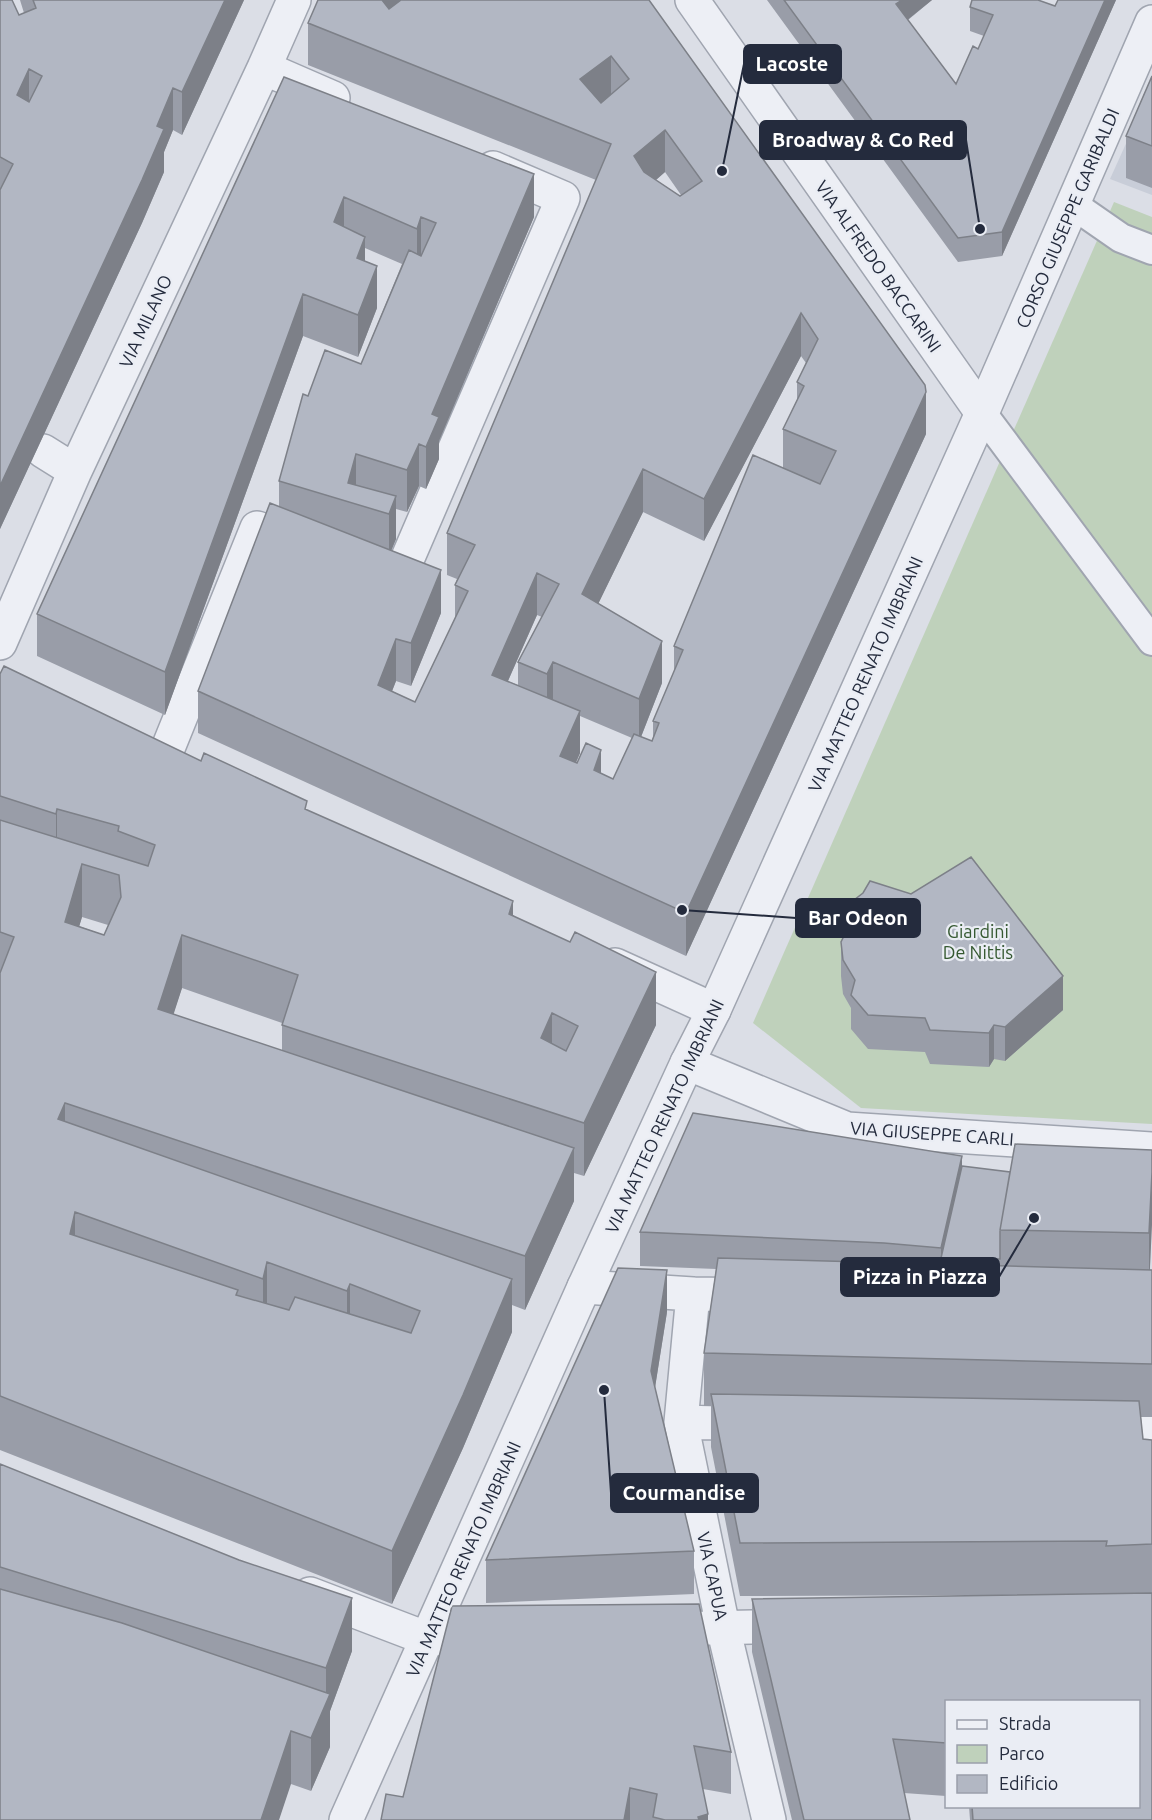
<svg xmlns="http://www.w3.org/2000/svg" width="1152" height="1820" viewBox="0 0 1152 1820" font-family="Ubuntu,sans-serif">
	<rect width="100%" height="100%" fill="#dbdee6"/>
	<!-- built -->
	<path fill="#c8cdd8" d="M 1152,86 L 1152,195 L 1110,179 Z"/>
	<!-- green -->
	<path fill="#bfd1bb" d="M 1114,202 L 1152,217 L 1152,1124 L 861,1108 L 753,1023 Z"/>
	<g fill="none" stroke-linecap="round" stroke-linejoin="round">
		<defs>
			<path id="pedestrian" d="M 1072,204 L 1121,238 L 1152,250
				M 982,413 L 1152,641"/>
			<path id="minor" d="M 692,0 L 982,413
				M 264,68 L 333,98
				M 43,451 L 75,471
				M 377,568 L 400,576 L 563,198 L 493,168
				M 0,643 L 75,471 L 264,68 L 294,0
				M 164,758 L 257,528 L 302,543
				M 615,965 L 714,1010
				M 687,1063 L 847,1129 L 1152,1149
				M 584,1287 L 693,1294 L 757,1295
				M 693,1294 L 681,1422 L 723,1627 L 769,1820
				M 681,1422 L 757,1424
				M 1097,1432 L 1152,1433
				M 310,1594 L 428,1639 L 454,1638
				M 659,1629 L 796,1626"/>
			<path id="tertiary" d="M 346,1820 L 584,1287 L 687,1063 L 714,1010 L 982,413 L 1152,22"/>
		</defs>
		<!-- pedestrian casing -->
		<use href="#pedestrian" stroke="#a0a5b0" stroke-width="32"/>
		<!-- minor casing -->
		<use href="#minor" stroke="#a0a5b0" stroke-width="36"/>
		<!-- tertiary casing -->
		<use href="#tertiary" stroke="#a0a5b0" stroke-width="36"/>
		<!-- pedestrian -->
		<use href="#pedestrian" stroke="#edeff5" stroke-width="28"/>
		<!-- minor -->
		<use href="#minor" stroke="#edeff5" stroke-width="33"/>
		<!-- tertiary -->
		<use href="#tertiary" stroke="#edeff5" stroke-width="33"/>
	</g>
	<!-- wall -->
	<path fill="#999da8" fill-rule="evenodd" d="M 0,0 L 19,15 L 24,13 L 20,0 L 244,0 L 182,135 L 173,130 L 164,152 L 164,172 L 142,223 L 0,529 Z
		M 649,0 L 926,434 L 686,956 L 198,733 L 198,691 L 279,506 L 279,481 L 308,396 L 361,364 L 402,264 L 365,248 L 365,261 L 377,308 L 358,357 L 303,336 L 165,715 L 37,656 L 37,614 L 284,77 L 534,217 L 439,441 L 439,459 L 426,489 L 419,486 L 407,512 L 396,509 L 396,539 L 391,551 L 441,613 L 411,686 L 396,681 L 392,691 L 415,702 L 455,619 L 455,585 L 457,579 L 447,575 L 447,533 L 596,180 L 308,65 L 308,23 ZM 665,172 L 681,195 L 680,196 L 656,180 ZM 801,356 L 806,363 L 797,382 L 797,400 L 783,429 L 783,468 L 674,646 L 674,672 L 653,721 L 653,738 L 652,741 L 641,737 L 662,683 L 598,604 L 643,512 L 704,541 ZM 537,615 L 542,617 L 518,662 L 518,685 L 508,681 ZM 580,716 L 632,738 L 613,779 L 576,763 L 580,753 Z
		M 767,0 L 932,0 L 908,20 L 956,84 L 978,49 L 984,36 L 970,31 L 970,7 L 1055,6 L 1058,0 L 1116,0 L 1002,256 L 958,262 Z
		M 1152,76 L 1152,188 L 1126,178 L 1126,136 Z
		M 0,674 L 201,761 L 307,810 L 513,915 L 656,1025 L 584,1176 L 574,1173 L 574,1201 L 525,1310 L 512,1305 L 512,1332 L 463,1448 L 392,1604 L 0,1450 ZM 82,917 L 108,925 L 104,935 L 79,926 ZM 182,988 L 282,1023 L 282,1051 L 173,1014 Z
		M 845,918 L 1063,1010 L 1005,1061 L 994,1059 L 989,1067 L 930,1064 L 925,1052 L 868,1049 L 851,1029 L 851,1008 L 843,994 L 841,976 L 841,942 L 845,934 Z
		M 1152,1150 L 1150,1270 L 1152,1270 L 1152,1417 L 1141,1417 L 1143,1439 L 1152,1440 L 1152,1820 L 970,1820 L 969,1806 L 1138,1806 L 946,1701 L 946,1796 L 904,1793 L 910,1820 L 792,1820 L 752,1652 L 752,1599 L 1024,1595 L 740,1596 L 711,1447 L 711,1406 L 704,1406 L 704,1353 L 716,1269 L 640,1266 L 640,1232 L 962,1166 L 1010,1172 Z
		M 667,1312 L 655,1387 L 694,1551 L 694,1594 L 486,1603 L 486,1560 Z
		M 0,1464 L 352,1651 L 330,1711 L 330,1747 L 311,1791 L 291,1784 L 0,1820 Z
		M 452,1606 L 731,1752 L 731,1794 L 703,1789 L 708,1820 L 381,1820 L 403,1797 Z"/>
	<!-- shaded-wall -->
	<path fill="#7d8088" d="M 225,0 L 244,0 L 182,135 L 182,92 Z
		M 382,0 L 416,0 L 382,43 Z
		M 902,0 L 932,0 L 896,29 L 896,4 Z
		M 1105,0 L 1116,0 L 1002,256 L 1002,232 Z
		M 611,56 L 611,98 L 580,121 L 580,79 Z
		M 29,69 L 29,112 L 17,95 Z
		M 173,88 L 173,130 L 164,152 L 164,172 L 142,223 L 0,529 L 0,486 L 157,126 Z
		M 665,130 L 665,172 L 634,199 L 634,156 Z
		M 534,174 L 534,217 L 439,441 L 439,459 L 426,489 L 426,447 L 432,414 Z
		M 344,197 L 344,239 L 334,222 Z
		M 421,217 L 421,260 L 417,271 L 417,229 Z
		M 365,237 L 365,279 L 357,258 Z
		M 377,266 L 377,308 L 358,357 L 358,315 Z
		M 303,294 L 303,336 L 165,715 L 165,672 Z
		M 801,313 L 801,356 L 704,541 L 704,499 Z
		M 926,392 L 926,434 L 686,956 L 686,913 Z
		M 419,444 L 419,486 L 407,512 L 407,470 Z
		M 356,454 L 356,496 L 348,483 Z
		M 643,469 L 643,512 L 582,637 L 582,594 Z
		M 396,496 L 396,539 L 389,556 L 389,514 Z
		M 441,570 L 441,613 L 411,686 L 411,643 Z
		M 537,573 L 537,615 L 492,717 L 492,675 Z
		M 396,639 L 396,681 L 378,727 L 378,685 Z
		M 662,641 L 662,683 L 639,742 L 639,699 Z
		M 553,662 L 553,705 L 547,716 L 547,674 Z
		M 580,711 L 580,753 L 560,798 L 560,756 Z
		M 601,750 L 601,793 L 594,770 Z
		M 57,809 L 57,862 L 56,868 L 56,814 Z
		M 82,864 L 82,917 L 65,975 L 65,922 Z
		M 513,901 L 513,955 L 509,914 Z
		M 182,935 L 182,988 L 158,1063 L 158,1009 Z
		M 656,972 L 656,1025 L 584,1176 L 584,1123 Z
		M 1063,976 L 1063,1010 L 1005,1061 L 1005,1027 Z
		M 552,1013 L 552,1067 L 541,1038 Z
		M 994,1025 L 994,1059 L 989,1067 L 989,1033 Z
		M 65,1103 L 65,1156 L 58,1119 Z
		M 574,1148 L 574,1201 L 525,1310 L 525,1256 Z
		M 962,1156 L 962,1190 L 941,1258 L 941,1248 Z
		M 1152,1172 L 1152,1225 L 1149,1287 L 1149,1233 Z
		M 75,1212 L 75,1266 L 70,1234 Z
		M 267,1262 L 267,1315 L 263,1332 L 263,1279 Z
		M 667,1270 L 667,1312 L 651,1413 L 651,1371 Z
		M 512,1279 L 512,1332 L 463,1448 L 392,1604 L 392,1551 Z
		M 350,1284 L 350,1337 L 347,1344 L 347,1291 Z
		M 352,1598 L 352,1651 L 330,1711 L 330,1747 L 311,1791 L 311,1738 L 326,1703 L 326,1668 Z
		M 291,1731 L 291,1784 L 279,1820 L 261,1820 Z
		M 630,1788 L 630,1820 L 624,1820 Z
		M 708,1814 L 708,1820 L 698,1820 L 698,1817 Z"/>
	<!-- building -->
	<path fill="#b2b7c3" stroke="#7d8088" stroke-width="1.5" fill-rule="evenodd" d="M 0,0 L 12,0 L 19,15 L 36,8 L 33,0 L 225,0 L 182,92 L 173,88 L 157,126 L 164,129 L 142,180 L 0,486 L 0,190 L 13,164 L 0,157 ZM 29,69 L 42,76 L 29,102 L 17,95 Z
		M 318,0 L 383,0 L 382,0 L 389,9 L 401,0 L 649,0 L 925,385 L 926,392 L 686,913 L 198,691 L 270,503 L 441,570 L 411,643 L 396,639 L 378,685 L 415,702 L 468,591 L 455,585 L 475,545 L 447,533 L 611,144 L 308,23 ZM 611,56 L 629,79 L 601,103 L 580,79 ZM 665,130 L 702,181 L 680,196 L 644,172 L 634,156 ZM 801,313 L 818,339 L 797,382 L 804,386 L 783,429 L 836,451 L 820,484 L 753,455 L 674,646 L 683,650 L 653,721 L 659,723 L 652,741 L 634,734 L 613,779 L 594,770 L 601,750 L 586,743 L 577,763 L 560,756 L 580,711 L 492,675 L 537,573 L 559,584 L 518,662 L 547,674 L 553,662 L 639,699 L 662,641 L 582,594 L 643,469 L 704,499 Z
		M 784,0 L 902,0 L 896,4 L 956,84 L 973,46 L 978,49 L 993,15 L 970,7 L 972,0 L 1038,0 L 1055,6 L 1058,0 L 1105,0 L 1002,232 L 958,238 Z
		M 1152,76 L 1152,146 L 1126,136 Z
		M 284,77 L 534,174 L 432,414 L 439,417 L 426,447 L 419,444 L 407,470 L 356,454 L 348,483 L 396,496 L 389,514 L 279,481 L 303,394 L 308,396 L 325,350 L 361,364 L 409,250 L 421,256 L 436,223 L 421,217 L 417,229 L 344,197 L 334,222 L 365,237 L 357,258 L 377,266 L 358,315 L 303,294 L 165,672 L 37,614 Z
		M 4,666 L 201,761 L 204,753 L 307,801 L 305,809 L 513,901 L 509,914 L 570,942 L 575,932 L 656,972 L 584,1123 L 282,1025 L 298,975 L 182,935 L 158,1009 L 574,1148 L 525,1256 L 65,1103 L 58,1119 L 512,1279 L 463,1395 L 392,1551 L 0,1396 L 0,973 L 14,937 L 0,932 L 0,820 L 148,866 L 155,845 L 118,831 L 119,826 L 57,809 L 56,814 L 0,796 L 0,674 ZM 82,864 L 119,875 L 121,897 L 104,935 L 65,922 ZM 552,1013 L 578,1026 L 566,1051 L 541,1038 ZM 75,1212 L 263,1279 L 267,1262 L 347,1291 L 350,1284 L 420,1311 L 411,1333 L 295,1297 L 289,1310 L 236,1295 L 238,1290 L 70,1234 Z
		M 971,857 L 1063,976 L 1005,1027 L 994,1025 L 989,1033 L 930,1030 L 925,1018 L 868,1015 L 851,995 L 855,980 L 843,960 L 841,942 L 847,930 L 845,918 L 854,900 L 863,893 L 870,881 L 911,894 Z
		M 693,1113 L 962,1156 L 941,1248 L 884,1243 L 640,1232 Z
		M 1015,1144 L 1152,1150 L 1152,1172 L 1149,1233 L 1000,1230 Z
		M 962,1166 L 1010,1172 L 1000,1230 L 1000,1259 L 941,1258 Z
		M 718,1258 L 1152,1270 L 1152,1364 L 704,1353 Z
		M 618,1268 L 667,1270 L 651,1371 L 694,1551 L 486,1560 Z
		M 711,1394 L 1139,1401 L 1143,1439 L 1152,1440 L 1152,1544 L 1106,1546 L 1107,1541 L 740,1543 Z
		M 0,1464 L 239,1560 L 352,1598 L 326,1668 L 0,1567 Z
		M 0,1589 L 122,1623 L 330,1694 L 311,1738 L 291,1731 L 261,1820 L 0,1820 Z
		M 1152,1593 L 1152,1820 L 973,1820 L 972,1806 L 1138,1806 L 1138,1701 L 946,1701 L 946,1743 L 893,1739 L 910,1820 L 804,1820 L 752,1599 Z
		M 699,1604 L 731,1752 L 694,1746 L 708,1814 L 698,1817 L 699,1820 L 665,1820 L 653,1817 L 657,1794 L 630,1788 L 624,1820 L 381,1820 L 386,1794 L 403,1797 L 452,1606 Z"/>
	<g text-anchor="middle" dominant-baseline="central" stroke-width="4.5" stroke-linejoin="round" paint-order="stroke">
		<!-- street labels -->
		<g font-size="18" fill="#242b3d" stroke="#eaedf4">
			<text transform="translate(1067 218) rotate(-67)">CORSO GIUSEPPE GARIBALDI</text>
			<text transform="translate(879 266) rotate(55)">VIA ALFREDO BACCARINI</text>
			<text transform="translate(145 321) rotate(-65)">VIA MILANO</text>
			<text transform="translate(865 674) rotate(-66)">VIA MATTEO RENATO IMBRIANI</text>
			<text transform="translate(664 1116) rotate(-65)">VIA MATTEO RENATO IMBRIANI</text>
			<text transform="translate(932 1133) rotate(4)">VIA GIUSEPPE CARLI</text>
			<text transform="translate(463 1559) rotate(-66)">VIA MATTEO RENATO IMBRIANI</text>
			<text transform="translate(713 1576) rotate(78)">VIA CAPUA</text>
		</g>
		<!-- park labels -->
		<g font-size="18" fill="#355931" stroke="#eaedf4">
			<text x="978" y="931">Giardini<tspan x="978" dy="21">De Nittis</tspan></text>
		</g>
	</g>
	<!-- callouts -->
	<path fill="none" stroke="#242b3d" stroke-width="2" d="M722 171L744 64M980 229L966 140M682 910L796 918M1034 1218L999 1277M604 1390L611 1493"/>
	<g fill="#242b3d" stroke="#eaedf4" stroke-width="2">
		<circle cx="722" cy="171" r="6"/>
		<circle cx="980" cy="229" r="6"/>
		<circle cx="682" cy="910" r="6"/>
		<circle cx="1034" cy="1218" r="6"/>
		<circle cx="604" cy="1390" r="6"/>
	</g>
	<g fill="#242b3d" stroke="#242b3d" stroke-width="2">
		<rect x="744" y="45" width="97" height="38" rx="6"/>
		<rect x="760" y="121" width="206" height="38" rx="6"/>
		<rect x="796" y="899" width="124" height="38" rx="6"/>
		<rect x="841" y="1258" width="158" height="38" rx="6"/>
		<rect x="611" y="1474" width="147" height="38" rx="6"/>
	</g>
	<g font-size="20" text-anchor="middle" font-weight="bold" fill="#fff">
		<text x="792" y="71">Lacoste</text>
		<text x="863" y="147">Broadway &amp; Co Red</text>
		<text x="858" y="925">Bar Odeon</text>
		<text x="920" y="1284">Pizza in Piazza</text>
		<text x="684" y="1500">Courmandise</text>
	</g>
	<!-- legend -->
	<rect x="945" y="1700" width="195" height="108" fill="#eaedf4" stroke="#9b9fab" stroke-width="1.5"/>
	<rect x="957" y="1720" width="30" height="9" fill="#edeff5" stroke="#9b9fab" stroke-width="1.5"/>
	<text x="999" y="1730" font-size="18" fill="#242b3d">Strada</text>
	<rect x="957" y="1745" width="30" height="18" fill="#bfd1bb" stroke="#9b9fab" stroke-width="1.5"/>
	<text x="999" y="1760" font-size="18" fill="#242b3d">Parco</text>
	<rect x="957" y="1775" width="30" height="18" fill="#b2b7c3" stroke="#9b9fab" stroke-width="1.5"/>
	<text x="999" y="1790" font-size="18" fill="#242b3d">Edificio</text>
</svg>
